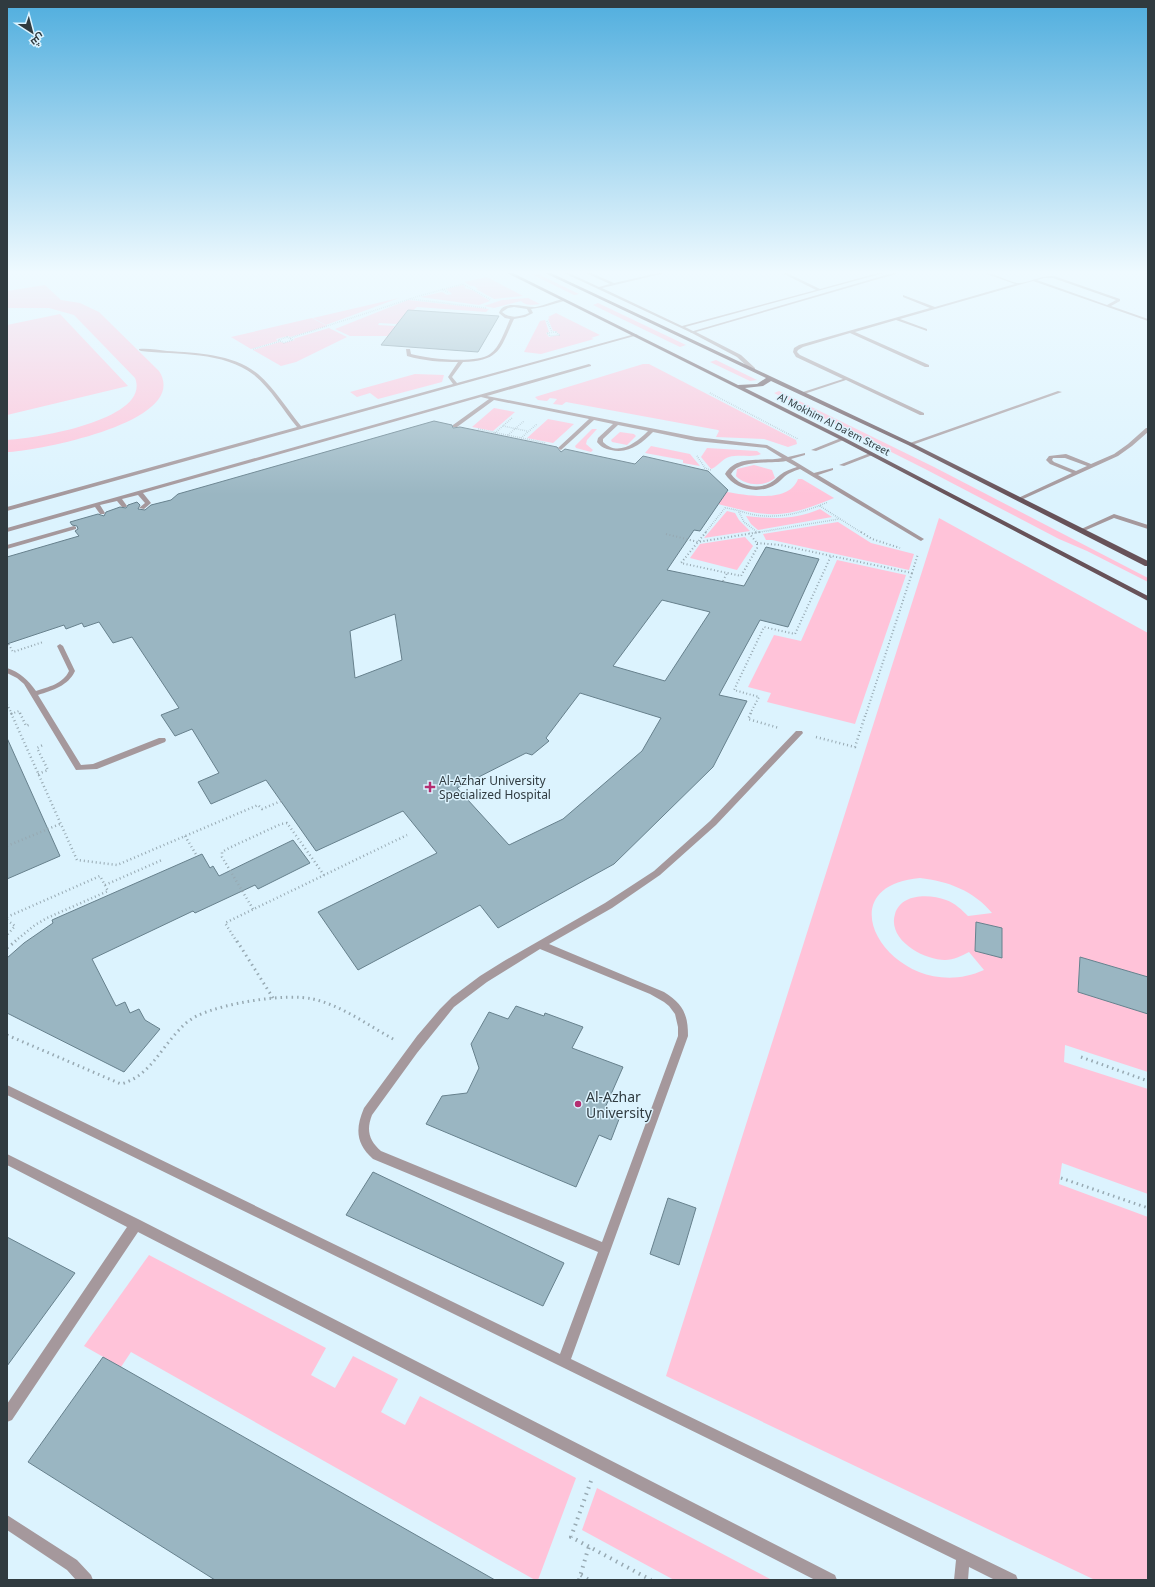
<svg xmlns="http://www.w3.org/2000/svg" width="1155" height="1587" viewBox="0 0 1155 1587" font-family="'Noto Sans',Cairo,sans-serif">
	<rect width="100%" height="100%" fill="#dcf3fe"/>
	<!-- green -->
	<path fill="#ffc3d9" fill-rule="evenodd" d="M 529,273 L 536,273 L 579,294 L 574,295 Z
		M 487,277 L 523,296 L 494,299 L 476,289 L 478,289 L 474,286 L 471,286 L 464,282 Z
		M 45,285 L 61,300 L 80,303 L 99,312 L 159,371 C 192,422 36,451 7,452 L 7,440 C 33,439 152,420 135,378 L 74,315 L 49,308 L 7,308 L 7,291 Z
		M 463,285 L 466,287 L 464,288 L 472,290 L 490,301 L 479,305 L 420,297 L 442,292 L 447,295 L 452,294 L 446,289 Z
		M 399,298 L 326,325 L 313,318 Z
		M 528,298 L 540,304 C 534,305 525,306 521,301 L 494,308 L 484,306 L 502,300 Z
		M 408,300 L 489,309 L 486,312 L 417,307 L 397,324 L 379,323 L 378,325 L 396,326 L 388,336 L 350,336 L 335,329 Z
		M 598,303 L 686,345 L 680,347 L 593,305 Z
		M 556,313 L 600,335 L 591,338 L 594,339 L 541,354 L 524,352 L 540,321 L 545,320 L 549,332 L 546,333 L 549,337 L 560,335 L 556,331 L 553,331 L 548,319 L 550,318 L 548,317 Z
		M 60,314 L 128,386 L 7,415 L 7,325 Z
		M 312,318 L 327,326 L 290,337 L 288,336 L 276,339 L 278,341 L 251,349 L 231,337 Z
		M 329,328 L 347,337 L 296,362 L 281,366 L 253,350 L 280,342 L 284,343 L 295,340 L 293,339 Z
		M 716,360 L 757,380 L 750,381 L 710,362 Z
		M 643,364 L 649,364 L 796,440 L 797,444 L 788,447 L 764,439 L 716,437 L 719,431 L 718,430 L 566,402 L 562,405 L 553,404 L 557,399 L 550,398 L 547,401 L 538,400 L 535,397 Z
		M 415,374 L 444,375 L 442,382 L 378,399 L 370,393 L 357,397 L 350,392 Z
		M 779,391 L 934,467 L 1148,578 L 1148,582 L 1087,551 L 1059,539 L 927,470 L 774,393 Z
		M 494,408 L 515,412 L 493,431 L 472,427 Z
		M 548,419 L 574,424 L 553,443 L 527,438 Z
		M 592,429 L 597,429 L 587,440 L 586,444 L 593,450 L 591,452 L 576,448 L 575,446 Z
		M 620,432 L 634,434 L 636,436 L 627,445 L 612,442 L 611,440 Z
		M 651,446 L 690,454 L 700,466 L 683,463 L 683,460 L 645,453 Z
		M 707,448 L 757,451 L 761,454 C 753,458 739,454 729,457 C 722,459 716,468 711,469 L 701,457 Z
		M 754,465 L 772,470 L 775,478 C 765,487 745,486 736,476 L 737,469 Z
		M 798,479 L 802,479 L 834,498 C 782,519 772,518 718,504 L 727,492 C 746,495 789,504 798,479 Z
		M 820,509 L 832,517 L 758,530 L 751,524 L 746,516 C 772,519 795,520 820,509 Z
		M 727,511 L 735,513 L 739,520 L 750,531 L 704,538 Z
		M 939,518 L 1148,633 L 1148,977 L 1080,957 L 1078,992 L 1148,1014 L 1148,1072 L 1065,1045 L 1064,1062 L 1148,1089 L 1148,1194 L 1062,1163 L 1059,1184 L 1148,1217 L 1148,1580 L 1095,1580 L 666,1376 ZM 920,878 C 948,881 974,891 992,913 L 968,916 C 962,910 955,903 946,900 C 930,894 901,893 895,914 C 887,940 924,960 945,960 C 954,960 961,956 969,952 L 984,970 C 898,1009 817,887 920,878 ZM 976,922 L 1001,957 L 975,951 Z
		M 838,522 L 871,543 L 914,554 L 909,570 L 772,540 L 766,540 L 763,534 Z
		M 745,537 L 753,546 L 737,570 L 690,558 L 700,544 Z
		M 837,560 L 906,575 L 855,724 L 767,702 L 771,693 L 748,687 L 774,635 L 801,641 Z
		M 149,1255 L 326,1348 L 311,1375 L 335,1388 L 353,1356 L 398,1379 L 381,1412 L 405,1425 L 420,1396 L 576,1478 L 538,1580 L 535,1580 L 131,1352 L 121,1367 L 84,1346 Z
		M 597,1488 L 772,1580 L 674,1580 L 582,1530 Z"/>
	<!-- building -->
	<path fill="#9ab6c2" stroke="#67818d" fill-rule="evenodd" d="M 408,310 L 499,316 L 478,352 L 381,345 Z
		M 434,421 L 452,425 L 453,428 L 460,427 L 557,447 L 561,452 L 565,449 L 635,464 L 643,456 L 708,471 L 728,490 L 700,531 L 694,530 L 667,570 L 744,586 L 766,547 L 819,559 L 788,627 L 760,620 L 719,695 L 747,701 L 713,767 L 614,864 L 498,928 L 480,905 L 358,970 L 318,912 L 437,853 L 403,811 L 316,851 L 266,780 L 211,804 L 198,782 L 219,773 L 192,729 L 175,736 L 161,715 L 179,708 L 132,637 L 113,643 L 99,622 L 84,627 L 82,623 L 66,629 L 64,625 L 7,644 L 7,557 L 79,536 L 75,531 L 78,529 L 77,526 L 72,525 L 70,522 L 98,514 L 104,516 L 106,512 L 120,507 L 126,508 L 128,505 L 137,502 L 140,505 L 138,509 L 145,510 L 151,505 L 171,500 L 178,494 ZM 662,600 L 710,612 L 665,681 L 613,666 ZM 395,614 L 402,660 L 355,678 L 350,631 ZM 580,693 L 661,718 L 642,751 L 563,819 L 509,845 L 457,788 L 526,753 L 532,755 L 549,741 L 546,738 Z
		M 7,738 L 60,856 L 7,879 Z
		M 293,840 L 310,863 L 258,889 L 255,885 L 195,913 L 193,911 L 92,959 L 116,1006 L 125,1002 L 130,1013 L 139,1009 L 145,1020 L 160,1029 L 124,1072 L 7,1013 L 7,958 L 24,943 L 53,923 L 52,920 L 202,854 L 210,868 L 213,866 L 219,876 Z
		M 976,922 L 1002,928 L 1002,958 L 975,951 Z
		M 1080,957 L 1148,977 L 1148,1014 L 1078,992 Z
		M 516,1006 L 544,1016 L 545,1013 L 583,1027 L 572,1048 L 623,1067 L 605,1108 L 621,1114 L 611,1140 L 599,1135 L 576,1187 L 426,1124 L 442,1096 L 467,1093 L 479,1068 L 471,1044 L 489,1012 L 508,1019 Z
		M 373,1172 L 564,1263 L 543,1306 L 346,1215 Z
		M 668,1198 L 696,1208 L 679,1265 L 650,1254 Z
		M 7,1237 L 75,1273 L 7,1366 Z
		M 103,1357 L 121,1367 L 495,1580 L 215,1580 L 28,1462 Z"/>
	<g fill="none" stroke-linecap="round" stroke-linejoin="round">
		<!-- path-far4 -->
		<path stroke="#97a9b2" stroke-width="1.5" stroke-dasharray="0.5 1.5" stroke-linecap="butt" d="M 442,289 L 449,293
			M 410,299 L 486,308
			M 547,321 L 552,332
			M 556,332 L 559,335 L 550,336 L 547,333 Z
			M 287,337 L 293,340 L 284,343 L 278,340 Z
			M 290,338 L 419,296 L 463,284 L 491,300
			M 253,349 L 281,341
			M 710,393 L 798,439
			M 503,426 L 527,431
			M 478,429 L 546,443
			M 495,433 L 512,418
			M 508,435 L 524,421
			M 521,438 L 537,424
			M 697,456 L 705,468 L 711,470
			M 820,506 L 862,533
			M 739,512 L 744,522 L 757,532
			M 705,533 L 725,508 C 735,509 745,513 755,515 C 781,519 805,512 828,502
			M 754,533 L 839,519"/>
		<!-- path-far3 -->
		<path stroke="#97a9b2" stroke-width="2" stroke-dasharray="1 2.5" stroke-linecap="butt" d="M 706,532 L 681,563 L 741,576 L 757,548 L 757,543 L 749,533
			M 861,532 L 872,539 L 900,548
			M 666,534 L 698,542 L 760,532
			M 757,543 L 780,545 L 912,573 L 918,554
			M 723,581 L 727,573
			M 7,641 L 13,652 L 43,642
			M 7,704 L 12,714
			M 11,714 L 19,711 L 20,714
			M 750,714 L 759,697 L 734,690 L 764,627 L 795,634 L 831,556
			M 866,714 L 912,573"/>
		<!-- path-far2 -->
		<path stroke="#97a9b2" stroke-width="2.5" stroke-dasharray="1 3" stroke-linecap="butt" d="M 11,713 L 77,860 L 117,865 L 258,805 L 262,809 L 281,801
			M 20,713 L 26,726 L 31,724
			M 751,713 L 748,719 L 779,728
			M 11,714 L 13,713
			M 816,737 L 855,747 L 866,713
			M 38,774 L 48,770 L 37,748 L 43,745
			M 185,836 L 197,856
			M 7,846 L 60,824
			M 105,885 L 162,860
			M 253,909 L 222,857 L 222,852 L 229,848 L 281,824 L 287,823 L 324,875
			M 7,917 L 100,876 L 108,891 L 47,918 L 35,925 L 14,942
			M 7,920 L 15,926 L 7,935
			M 237,942 L 225,923 L 407,835"/>
		<!-- path-far1 -->
		<path stroke="#97a9b2" stroke-width="3" stroke-dasharray="1.5 4" stroke-linecap="butt" d="M 237,941 L 273,998
			M 7,948 L 16,941
			M 7,1035 L 121,1084 C 150,1076 160,1049 180,1029 C 185,1023 192,1018 199,1015 C 225,1003 286,993 313,999 C 343,1006 369,1026 395,1040
			M 1081,1057 L 1148,1081
			M 1061,1178 L 1148,1208"/>
		<!-- path -->
		<path stroke="#97a9b2" stroke-width="4" stroke-dasharray="1.5 5" stroke-linecap="butt" d="M 591,1481 L 571,1537 L 651,1580
			M 581,1575 L 589,1580
			M 579,1580 L 589,1546"/>
		<!-- service -->
		<path fill="#a5989c" fill-rule="evenodd" d="M 564,273 L 569,273 L 599,287 L 610,284 L 586,273 L 591,273 L 614,283 L 658,273 L 665,273 L 602,288 L 682,326 L 816,290 L 782,273 L 787,273 L 820,289 L 878,273 L 884,273 L 685,327 L 693,331 L 694,332 L 692,333 Z
			M 984,273 C 996,273 1006,281 1017,283 C 1026,284 1041,275 1054,276 L 1120,299 L 1120,301 L 1111,306 L 1148,319 L 1148,321 L 1033,281 L 900,319 L 927,329 L 927,331 L 896,320 L 855,332 L 929,365 L 929,367 L 925,367 L 850,333 L 803,347 L 798,350 L 797,352 L 800,355 L 924,413 L 924,415 L 920,415 L 846,380 L 804,394 L 800,393 L 843,379 L 796,357 L 793,352 L 794,348 L 799,345 L 930,308 L 903,297 L 903,295 L 935,307 L 1015,284 ZM 1044,278 L 1053,278 L 1116,300 L 1107,305 L 1037,280 Z
			M 1144,273 L 1148,273 L 1148,274 L 1145,274 Z
			M 563,299 L 564,301 L 543,307 L 531,309 L 533,313 L 525,317 L 514,319 C 500,349 500,361 463,362 L 452,377 L 457,383 L 635,334 L 638,335 L 7,511 L 7,507 L 297,427 C 283,410 271,389 254,375 C 223,351 178,355 141,351 L 139,350 L 139,349 C 148,348 158,350 167,351 C 197,353 234,354 258,374 C 275,389 287,409 301,426 L 453,384 L 448,377 L 458,362 C 441,362 424,361 407,356 L 406,349 L 410,349 L 411,354 C 428,359 477,364 490,354 C 500,347 505,330 510,319 L 505,318 L 499,313 C 503,299 525,308 536,307 C 545,305 554,301 563,299 ZM 514,307 L 527,309 L 529,313 C 520,317 510,319 502,312 L 508,308 Z
			M 589,364 L 591,365 L 591,366 L 487,396 L 696,437 L 767,445 L 788,457 L 805,453 L 805,455 L 791,459 L 814,473 L 833,468 L 833,470 L 818,475 L 924,539 L 921,541 L 919,540 L 800,469 C 794,471 788,473 783,478 C 781,480 779,482 776,484 C 760,495 735,490 725,474 C 736,454 764,462 782,458 L 766,448 L 696,441 L 653,432 C 641,444 629,454 611,450 C 605,449 601,447 597,442 L 598,438 L 613,424 L 594,420 L 561,450 L 558,448 L 559,447 L 589,419 L 494,400 L 457,427 L 453,427 L 453,425 L 489,399 L 481,397 L 143,493 L 151,503 L 144,509 L 139,508 L 145,503 L 138,495 L 122,499 L 127,506 L 126,507 L 122,507 L 117,501 L 100,505 L 105,513 L 104,514 L 100,514 L 95,507 L 7,532 L 7,528 ZM 618,425 L 648,431 C 636,443 618,457 603,442 L 603,439 ZM 786,461 L 797,467 C 791,469 785,471 780,475 C 776,478 774,481 770,483 C 757,490 739,486 731,474 C 739,459 771,464 786,461 Z
			M 1058,391 L 1062,392 L 912,445 L 907,444 Z
			M 1146,428 L 1148,428 L 1148,432 L 1132,446 L 1118,456 L 1021,500 L 1016,499 L 1072,473 L 1050,464 L 1046,460 L 1049,456 L 1066,454 L 1091,464 L 1114,454 L 1128,444 ZM 1053,458 L 1065,458 L 1087,466 L 1076,471 L 1054,462 L 1052,460 Z
			M 841,438 L 846,439 L 816,451 L 811,450 Z
			M 870,453 L 875,454 L 844,466 L 839,465 Z
			M 1114,514 L 1148,525 L 1148,529 L 1114,518 L 1084,531 L 1079,530 Z
			M 74,526 L 76,527 L 76,529 L 7,549 L 7,545 Z
			M 60,644 L 63,646 L 75,671 C 68,686 53,690 38,695 L 81,765 L 93,764 L 159,738 L 165,738 L 166,740 L 165,742 L 97,769 L 76,770 L 24,684 L 17,678 L 7,673 L 7,668 C 20,672 28,680 36,691 C 48,687 63,684 69,671 L 57,646 Z
			M 796,731 L 802,731 L 803,733 L 716,825 L 660,875 L 612,908 L 549,944 L 664,992 C 683,1004 688,1014 688,1036 L 571,1359 L 1016,1575 L 1018,1580 L 995,1580 L 969,1567 L 968,1580 L 954,1580 L 956,1560 L 7,1095 L 7,1085 L 560,1354 L 598,1252 L 373,1159 C 356,1144 355,1129 364,1108 L 417,1036 L 440,1009 L 452,997 L 480,976 L 504,961 L 605,903 L 654,871 L 710,821 ZM 540,949 L 650,994 L 664,1002 L 669,1006 L 675,1014 L 678,1027 L 678,1036 L 602,1242 L 381,1151 C 369,1141 366,1130 372,1115 L 417,1053 L 454,1007 L 487,982 Z
			M 7,1154 L 140,1220 L 835,1575 L 837,1580 L 815,1580 L 138,1232 L 12,1420 L 7,1422 L 7,1404 L 127,1227 L 7,1165 Z
			M 7,1515 L 77,1560 L 91,1575 L 93,1580 L 76,1580 L 67,1570 L 7,1530 Z"/>
		<!-- minor -->
		<path fill="#a5989c" fill-rule="evenodd" d="M 893,273 L 899,273 L 696,332 L 741,355 L 755,368 L 755,370 L 751,370 L 737,357 L 690,332 Z"/>
		<!-- primary -->
		<path fill="#675259" fill-rule="evenodd" d="M 507,273 L 513,273 L 738,385 L 757,384 L 766,378 L 545,273 L 551,273 L 912,443 L 1148,561 L 1148,566 L 1145,566 L 908,445 L 771,381 L 763,386 L 745,388 L 845,438 L 1148,596 L 1148,601 L 841,440 Z"/>
	</g>
	<!-- sky -->
	<linearGradient id="sky" x2="0" y2="1"><stop stop-color="#50aede"/><stop offset="0.55" stop-color="#effaff"/><stop offset="1" stop-color="#effaff" stop-opacity="0"/></linearGradient>
	<rect width="1155" height="495" fill="url(#sky)"/>
	<!-- markers -->
	<g fill="#b42e71" stroke="#dcf3fe" stroke-width="1.5">
		<path d="M428 781h4v4h4v4h-4v4h-4v-4h-4v-4h4z"/>
		<circle cx="578" cy="1104" r="4"/>
	</g>
	<g text-anchor="middle" dominant-baseline="central" stroke-width="3" stroke-linejoin="round" paint-order="stroke">
		<!-- far-street labels -->
		<g font-size="10" fill="#303b40" stroke="#dcf3fe">
			<text transform="translate(834 424) rotate(27)">Al Mokhim Al Da'em Street</text>
		</g>
		<!-- poi labels -->
		<g font-size="12" fill="#303b40" stroke="#dcf3fe" text-anchor="start">
			<text x="439" y="780">Al-Azhar University<tspan x="439" dy="14">Specialized Hospital</tspan></text>
		</g>
		<!-- near-poi labels -->
		<g font-size="14" fill="#303b40" stroke="#dcf3fe" text-anchor="start">
			<text x="586" y="1096">Al-Azhar<tspan x="586" dy="16">University</tspan></text>
		</g>
	</g>
	<!-- border -->
	<rect width="1155" height="1587" fill="none" stroke="#303b40" stroke-width="16"/>
	<!-- north arrow -->
	<g transform="translate(32 32) rotate(144)" stroke="#dcf3fe" stroke-width="3" paint-order="stroke">
	<path d="M0-3L7 15L0 10L-7 15Z" fill="#303b40"/>
	<text y="-6" font-size="11" font-weight="bold" text-anchor="middle" fill="#303b40">ش</text>
	</g>
</svg>
